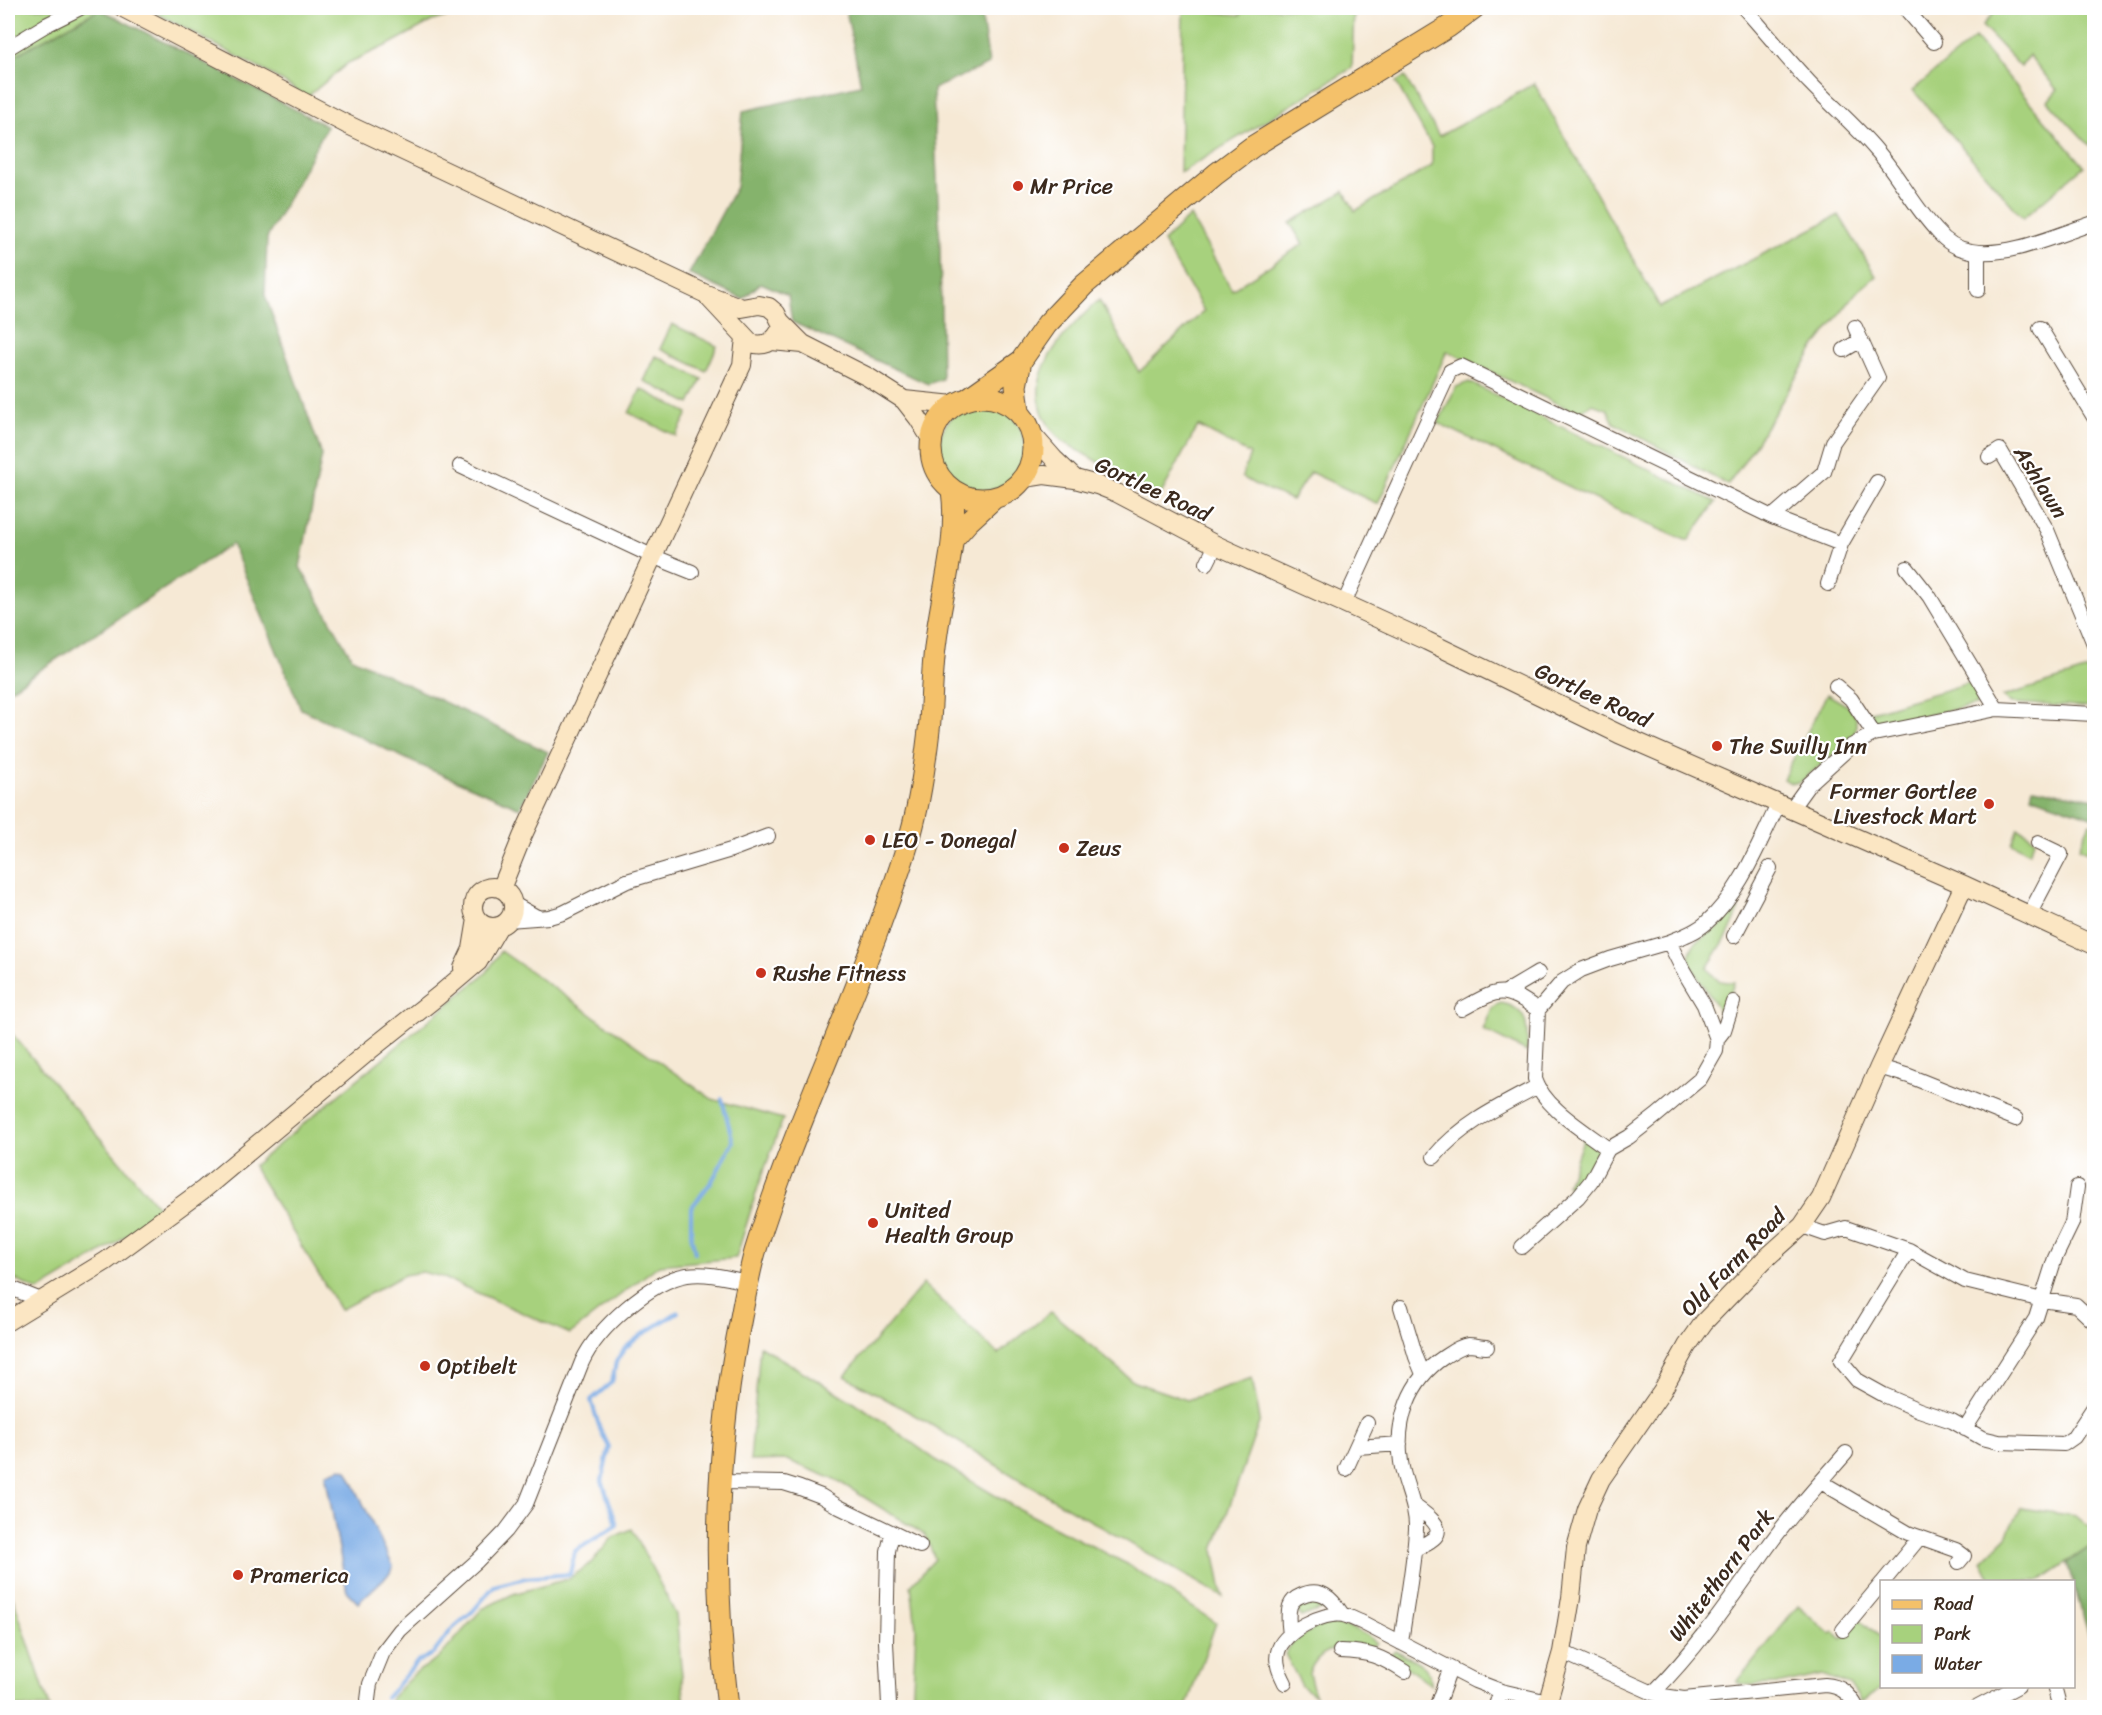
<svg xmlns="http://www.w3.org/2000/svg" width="2102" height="1715" viewBox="0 0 2102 1715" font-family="Sriracha,sans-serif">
	<rect width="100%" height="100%" fill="#fff"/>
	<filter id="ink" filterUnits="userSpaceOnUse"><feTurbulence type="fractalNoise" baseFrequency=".0167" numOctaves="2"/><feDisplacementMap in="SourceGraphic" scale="12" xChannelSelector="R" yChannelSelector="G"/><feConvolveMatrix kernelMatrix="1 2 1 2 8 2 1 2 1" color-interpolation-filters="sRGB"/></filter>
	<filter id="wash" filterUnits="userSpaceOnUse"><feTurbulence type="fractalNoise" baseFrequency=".008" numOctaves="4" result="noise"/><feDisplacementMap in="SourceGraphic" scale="24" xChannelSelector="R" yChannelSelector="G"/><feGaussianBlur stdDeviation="1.35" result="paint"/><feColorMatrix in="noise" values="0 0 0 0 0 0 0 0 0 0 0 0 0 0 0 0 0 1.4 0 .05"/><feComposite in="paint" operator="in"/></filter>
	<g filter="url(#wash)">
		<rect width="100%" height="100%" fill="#f6e9d5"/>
		<!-- green -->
		<path fill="#a7d17d" stroke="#717e4e" stroke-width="1.5" d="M 8,8 L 96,8 L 100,9 L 8,59 Z
			M 147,8 L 476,8 L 432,21 L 390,44 L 348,63 L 307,97 L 274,76 Z
			M 1242,8 L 1354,8 L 1352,68 L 1180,173 L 1183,9 L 1241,15 Z
			M 1998,8 L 2087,8 L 2094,12 L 2094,150 L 2048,101 L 2057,90 L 2029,55 L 2021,67 L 1982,26 Z
			M 1975,38 L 2084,166 L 2023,218 L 1913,90 Z
			M 1405,77 L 1439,136 L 1503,102 L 1534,83 L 1660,307 L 1839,215 L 1876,276 L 1856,293 L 1814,348 L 1757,442 L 1728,485 L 1614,423 L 1607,409 L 1592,404 L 1577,413 L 1447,351 L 1378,504 L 1310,472 L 1292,500 L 1254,484 L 1242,477 L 1250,454 L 1198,426 L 1159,498 L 1062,441 C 1009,388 1057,339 1099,300 L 1139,372 L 1204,311 L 1163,242 L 1190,216 L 1232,290 L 1303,244 L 1290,223 L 1344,191 L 1355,211 L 1432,166 L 1432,147 L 1396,82 Z
			M 672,324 L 717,346 L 706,371 L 660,349 Z
			M 656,356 L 702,379 L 690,404 L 644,381 Z
			M 1469,382 L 1716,502 L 1688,541 L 1642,522 L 1438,423 L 1456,387 Z
			M 641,389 L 688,413 L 676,436 L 629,413 Z
			M939 448a43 43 0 1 1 86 0a43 43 0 1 1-86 0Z
			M 2094,668 L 2094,708 L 2011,703 L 2002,697 Z
			M 1972,682 L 1979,691 L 1980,701 L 1976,705 L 1889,723 L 1876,722 L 1868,713 Z
			M 1827,694 L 1848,706 L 1856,718 L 1856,728 L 1852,739 L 1799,783 L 1791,783 L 1783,779 Z
			M 2090,823 L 2094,825 L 2094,855 L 2079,848 Z
			M 2018,828 L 2035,839 L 2029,853 L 2012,843 Z
			M 1732,908 L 1739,910 L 1728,935 L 1707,968 C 1717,981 1717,982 1734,982 L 1726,1009 L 1722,1016 L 1689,962 C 1689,935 1711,937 1725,921 C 1728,917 1730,912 1732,908 Z
			M 501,951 L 712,1099 L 783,1119 L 758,1187 L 736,1258 L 659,1265 L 570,1334 L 442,1277 L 422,1272 L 404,1275 L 340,1310 L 253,1166 L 487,972 Z
			M 1500,1003 C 1529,1007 1528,1028 1527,1052 L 1483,1030 L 1492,1008 Z
			M 8,1029 L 161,1210 L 115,1244 L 38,1291 L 8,1276 Z
			M 1584,1137 L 1599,1152 L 1580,1186 L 1575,1189 L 1567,1185 Z
			M 923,1284 L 998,1354 L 1051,1312 L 1134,1382 L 1187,1400 L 1252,1378 L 1260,1420 L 1214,1550 L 1223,1597 L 1022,1481 L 925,1421 L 845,1376 Z
			M 760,1346 L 871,1413 L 936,1460 L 1011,1505 L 1129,1565 L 1216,1623 L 1186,1707 L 912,1707 L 916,1628 L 911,1585 L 935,1559 L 925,1535 L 838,1481 L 787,1460 L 750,1461 Z
			M 2021,1508 L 2076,1516 L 2094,1531 L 2094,1544 L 2039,1581 L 1992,1581 L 1982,1561 L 2007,1536 Z
			M 632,1529 L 676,1615 L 685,1707 L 391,1707 L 391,1698 L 415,1673 L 438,1659 L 482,1609 L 513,1594 L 568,1579 L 591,1563 L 613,1537 Z
			M 8,1583 L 50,1707 L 8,1707 Z
			M 1320,1597 L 1326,1604 L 1322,1609 L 1301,1617 L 1295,1606 L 1299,1600 Z
			M 1798,1606 L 1831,1634 L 1834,1632 L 1842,1639 L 1860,1619 L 1881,1638 L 1882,1686 L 1884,1687 L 1861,1702 L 1850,1685 L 1822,1675 L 1781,1684 L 1747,1685 L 1737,1682 Z
			M 1328,1624 C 1344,1624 1365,1632 1377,1643 C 1363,1658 1325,1632 1309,1673 L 1315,1696 L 1302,1686 L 1285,1654 C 1291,1640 1314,1627 1328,1624 Z
			M 1395,1650 C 1410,1659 1433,1664 1431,1685 L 1390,1655 Z"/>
		<!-- forest -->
		<path fill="#85b36c" stroke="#606e45" stroke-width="1.5" d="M 861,8 L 998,8 L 981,13 L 989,64 L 933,89 L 940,246 L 942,379 L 928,384 L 792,322 L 788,295 L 761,283 L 743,299 L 689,274 L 736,187 L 743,111 L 861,85 L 846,10 Z
			M 100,9 L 327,126 L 267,238 L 265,295 L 322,455 L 300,567 L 352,658 L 548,752 L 520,808 L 415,763 L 301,709 L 232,544 L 8,691 L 8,59 Z
			M 2033,788 L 2094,799 L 2094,818 L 2031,796 Z
			M 2094,1544 L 2094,1652 L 2067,1563 Z"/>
		<!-- water -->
		<path fill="#7aabe5" stroke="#5a6a82" stroke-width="1.5" d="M 341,1468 L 347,1470 L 393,1566 L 390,1573 L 358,1603 L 347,1592 L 326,1478 L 327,1473 Z"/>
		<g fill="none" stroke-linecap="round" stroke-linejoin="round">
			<!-- stream -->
			<path stroke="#7aabe5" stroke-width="4" d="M 695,1253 L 691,1234 L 691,1208 L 712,1181 L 733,1142 L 722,1099
				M 386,1698 L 417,1662 L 434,1653 L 452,1629 L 473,1611 L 494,1586 L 525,1578 L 570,1574 L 575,1551 L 617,1525 L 602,1481 L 609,1447 L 600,1429 L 591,1400 L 612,1382 L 616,1362 L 625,1348 L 640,1336 L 678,1312"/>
		</g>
	</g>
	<g filter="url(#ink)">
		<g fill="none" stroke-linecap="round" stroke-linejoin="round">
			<defs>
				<path id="street" d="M 1744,8 C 1766,32 1787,59 1810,83 C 1832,106 1856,126 1877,151 C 1899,176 1914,207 1937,231 C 1946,242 1957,249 1971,251 C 2008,258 2059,234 2094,223
					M 1905,8 L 1934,42
					M 8,48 L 46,25 L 80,8
					M 1978,252 L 1978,290
					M 2040,328 L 2094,417
					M 1844,350 L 1861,340
					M 1989,457 L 2000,450 L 2047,530 L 2094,644
					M 460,466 L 652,556 L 692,572
					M 1772,517 L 1841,544
					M 1207,563 L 1216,545
					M 1907,568 L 1929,596 L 1997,709
					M 1828,584 L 1841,544 L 1877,482
					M 1344,603 L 1450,371 L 1461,366 L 1772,517 L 1824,472 L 1833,442 L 1878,378 L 1855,327
					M 1836,686 L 1851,699 L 1874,734
					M 1791,809 L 1809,784 L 1851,746 L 1874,734 L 1997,709 L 2094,714
					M 512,903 L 537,917
					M 2029,915 L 2061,854 L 2038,843
					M 508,920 L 549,917 L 563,913 L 627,881 L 731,850 L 768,836
					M 1734,936 L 1770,868
					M 1669,942 C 1682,937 1696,932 1706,923 C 1741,892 1758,845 1778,805
					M 1506,992 L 1538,973
					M 1462,1009 C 1497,990 1503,984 1538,1010
					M 1879,1067 L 1909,1076 L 2016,1119
					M 1608,1149 C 1585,1131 1544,1108 1535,1079 L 1538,1010 L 1562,982 L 1581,970 L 1610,959 L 1669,942 L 1683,970 L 1704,1005 L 1717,1039
					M 1434,1157 C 1460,1125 1502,1105 1538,1086
					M 1802,1226 L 1825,1234 L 1846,1228 L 1909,1250 L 1965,1281 L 2042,1300 L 2076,1305 L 2094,1322
					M 1522,1247 L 1578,1197 L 1591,1181 L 1608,1149 L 1629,1137 L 1656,1116 L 1700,1079 L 1716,1051 L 1717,1039 L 1724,1030 L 1733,1002
					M 1909,1250 L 1841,1361 L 1857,1380 L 1884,1395 L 1919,1410 L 1952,1421 L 1982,1438 L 1999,1442 L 2064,1444 L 2074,1437 L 2094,1407
					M 8,1287 L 41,1300
					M 1401,1307 L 1416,1357 L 1423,1374
					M 1965,1429 L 2036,1318 L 2055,1258 L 2072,1223 L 2077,1187
					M 1357,1447 L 1400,1444
					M 1346,1469 L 1367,1423
					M 720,1482 L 784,1483 L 800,1488 L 821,1496 L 839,1507 L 920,1546
					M 1821,1482 L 1908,1533 L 1956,1550 L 1964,1556 L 1959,1562
					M 1413,1505 C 1421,1511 1446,1526 1435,1537 C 1429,1543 1420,1546 1414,1550
					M 1883,1582 L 1920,1537
					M 1843,1630 L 1882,1583
					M 1290,1635 C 1289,1625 1287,1615 1290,1606 C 1292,1601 1295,1598 1300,1596 C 1320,1586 1332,1598 1342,1614
					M 1401,1643 C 1406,1605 1414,1566 1416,1529 C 1417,1506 1404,1484 1401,1462 C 1395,1421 1409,1380 1444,1357 C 1450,1353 1460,1346 1468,1345 C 1474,1345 1481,1347 1487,1347
					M 1340,1651 C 1370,1652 1380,1656 1405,1672
					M 1562,1652 L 1653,1693 L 1663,1696 L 1684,1699 L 1825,1685 C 1841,1686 1849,1693 1857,1708
					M 1285,1683 C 1280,1673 1275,1663 1278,1652 C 1282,1632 1324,1611 1343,1615 C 1349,1616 1355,1620 1361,1622 L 1475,1681 L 1501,1691 L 1548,1702
					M 2054,1686 L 2058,1701
					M 1653,1693 C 1697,1649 1731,1599 1767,1548 C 1790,1515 1819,1484 1846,1453
					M 889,1705 L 886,1642 L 888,1551 L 892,1534
					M 367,1708 L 370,1684 L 383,1652 L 400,1630 L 477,1561 L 506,1531 L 526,1504 L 582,1362 C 597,1329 650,1281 687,1275 C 707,1272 728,1278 747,1282
					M 1436,1708 L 1450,1669
					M 1495,1708 L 1501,1691
					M 1976,1708 L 2018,1686"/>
				<path id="secondary" d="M 123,8 L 346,124 L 706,294 L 742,308 L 759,305 L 769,307 L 776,313 L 780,321 L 803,344
					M 709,298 L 751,343 C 763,347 773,343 779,332
					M 772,341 L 803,344 L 868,377 L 904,400 L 918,418 L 931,439
					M 904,400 L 954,405
					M 1032,434 L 1054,459 L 1075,479
					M 1025,478 L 1044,475 L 1075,479 L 1097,485 L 1117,493 L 1216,545 L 1427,641 L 1619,734 L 1964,885 L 2094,945
					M473 907a20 20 0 1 1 40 0a20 20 0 1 1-40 0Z
					M 501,889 L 522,837 L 742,365 L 745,338
					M 463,968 L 472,949 L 477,919
					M 8,1321 L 106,1261 L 204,1189 L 370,1050 L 438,996 L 478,962 L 499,926
					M 1546,1708 L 1562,1652 L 1571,1598 L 1576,1548 L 1587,1509 L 1601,1479 L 1662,1391 L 1687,1346 L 1704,1322 L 1764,1260 L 1802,1226 L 1821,1198 L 1879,1067 L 1964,885"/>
				<path id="primary" d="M931 448a51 51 0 1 1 102 0a51 51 0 1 1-102 0Z
					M 967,399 L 1021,361 L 1047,324 L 1084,285 L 1216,174 L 1252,147 L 1448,27 L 1474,8
					M 1019,411 L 1016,386 L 1021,361
					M 954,538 L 968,522 L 993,499
					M 728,1708 C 713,1584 715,1460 737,1338 C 743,1309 747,1280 755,1252 C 790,1137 843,1029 883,916 C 893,889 903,861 911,833 C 921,797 926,758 930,721 C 932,694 932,667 936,640 C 942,589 959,541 952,490"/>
			</defs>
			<!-- street casing -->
			<use href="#street" stroke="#574739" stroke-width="16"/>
			<!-- secondary casing -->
			<use href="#secondary" stroke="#574739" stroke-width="20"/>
			<!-- primary casing -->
			<use href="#primary" stroke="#574739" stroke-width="23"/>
			<!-- street -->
			<use href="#street" stroke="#fff" stroke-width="14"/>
			<!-- secondary -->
			<use href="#secondary" stroke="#fbe6c3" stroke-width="18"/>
			<!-- primary -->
			<use href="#primary" stroke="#f4c16a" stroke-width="21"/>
		</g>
	</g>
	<!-- markers -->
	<g fill="#c8321e" stroke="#fff" stroke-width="2">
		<circle cx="1018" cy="186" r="6"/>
		<circle cx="1717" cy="746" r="6"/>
		<circle cx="1989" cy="804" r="6"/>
		<circle cx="870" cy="840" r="6"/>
		<circle cx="1064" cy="848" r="6"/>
		<circle cx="761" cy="973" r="6"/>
		<circle cx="873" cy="1223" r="6"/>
		<circle cx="425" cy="1366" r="6"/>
		<circle cx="238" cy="1575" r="6"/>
	</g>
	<g text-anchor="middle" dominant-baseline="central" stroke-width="4.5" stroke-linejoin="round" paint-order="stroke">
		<!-- poi labels -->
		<g font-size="22" fill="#3b2a1e" stroke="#fff" text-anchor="start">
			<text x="1030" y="186">Mr Price</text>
			<text x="1729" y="746">The Swilly Inn</text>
			<text x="1977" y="791" text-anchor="end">Former Gortlee<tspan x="1977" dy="25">Livestock Mart</tspan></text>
			<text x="882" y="840">LEO - Donegal</text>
			<text x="1076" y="848">Zeus</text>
			<text x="773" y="973">Rushe Fitness</text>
			<text x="885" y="1210">United<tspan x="885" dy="25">Health Group</tspan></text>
			<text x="437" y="1366">Optibelt</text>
			<text x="250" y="1575">Pramerica</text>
		</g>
		<!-- street labels -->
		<g font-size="22" fill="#3b2a1e" stroke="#fff">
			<text transform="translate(2041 482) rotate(58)">Ashlawn</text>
			<text transform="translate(1153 489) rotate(25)">Gortlee Road</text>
			<text transform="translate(1593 695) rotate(25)">Gortlee Road</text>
			<text transform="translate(1733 1262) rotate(-46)">Old Farm Road</text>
			<text transform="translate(1721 1575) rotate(-53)">Whitethorn Park</text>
		</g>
	</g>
	<!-- margin -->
	<rect width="2102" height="1715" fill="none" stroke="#fff" stroke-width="30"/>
	<!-- legend -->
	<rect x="1880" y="1580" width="195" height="108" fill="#ffffff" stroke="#b1aaa5" stroke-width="1.5"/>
	<rect x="1892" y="1600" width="30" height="9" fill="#f4c16a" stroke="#b1aaa5" stroke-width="1.5"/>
	<text x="1934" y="1610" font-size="18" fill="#3b2a1e">Road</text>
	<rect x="1892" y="1625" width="30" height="18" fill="#a7d17d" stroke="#b1aaa5" stroke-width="1.5"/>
	<text x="1934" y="1640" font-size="18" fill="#3b2a1e">Park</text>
	<rect x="1892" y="1655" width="30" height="18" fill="#7aabe5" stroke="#b1aaa5" stroke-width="1.5"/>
	<text x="1934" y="1670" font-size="18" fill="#3b2a1e">Water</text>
</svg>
